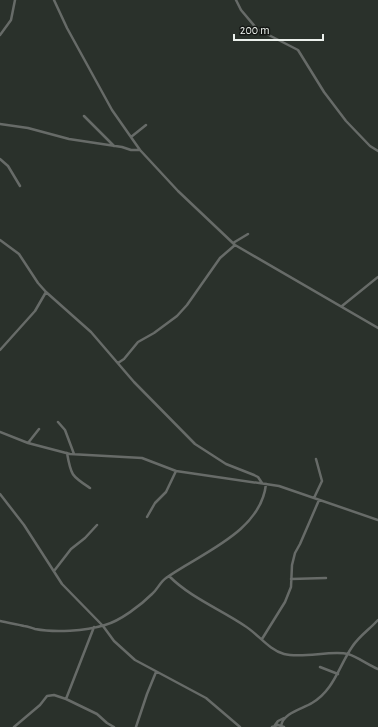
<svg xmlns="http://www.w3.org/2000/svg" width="378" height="727" viewBox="0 0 378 727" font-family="'Alegreya Sans',sans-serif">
	<rect width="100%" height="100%" fill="#2a312b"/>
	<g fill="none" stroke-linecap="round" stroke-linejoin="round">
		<!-- minor -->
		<path stroke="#676b68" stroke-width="2.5" d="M 54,0 L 67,28 L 112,110 L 140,150 L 178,191 L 235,245 L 378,328
			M 236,0 L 241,10 L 257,29 L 298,50 L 324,92 L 346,121 L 370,146 L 378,151
			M 0,35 L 11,20 L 15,0
			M 84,116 L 114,146
			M 0,124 L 28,128 L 69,139 L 122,147 L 131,150 L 140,150
			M 131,137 L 146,125
			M 0,159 L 8,166 L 20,186
			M 0,240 L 19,254 L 38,283 L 46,292 L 91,332 L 134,382 L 195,444 L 226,464 L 254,475 L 258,477 L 262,483
			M 233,243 L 248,234
			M 342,306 L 378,277
			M 0,350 L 35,311 L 46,292
			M 118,363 L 124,359 L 138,342 L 154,333 L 177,316 L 187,305 L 220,258 L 235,245
			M 58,422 L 65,430 L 74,454
			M 0,432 L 28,443 L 70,454 L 142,458 L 176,471 L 279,486 L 378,520
			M 28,443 L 39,429
			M 67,453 C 71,476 72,476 90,488
			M 0,494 L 24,525 L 62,584 L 103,626 L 114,641 L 135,660 L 206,698 L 240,727
			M 314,498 L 322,481 L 316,459
			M 147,517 L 155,503 L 166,492 L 176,471
			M 54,571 L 71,549 L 85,538 L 97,525
			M 169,576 C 191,598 220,609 245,626 C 258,634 269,650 284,654 C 302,659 331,650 348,654 C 358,657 368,665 378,669
			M 291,579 L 326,578
			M 0,621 C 8,623 16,624 24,626 C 28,626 31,628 35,629 C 55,633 85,631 105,625 C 120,621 141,605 152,594 C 158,589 160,582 166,578 C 201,553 261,532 266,484
			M 262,639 L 285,602 L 291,587 L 292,565 L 295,553 L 300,544 L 319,500
			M 320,667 L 338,674
			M 66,699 L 94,627
			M 275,725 L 278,721 L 284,718
			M 281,726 C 283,713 302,709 312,703 C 334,690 339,666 352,647 C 359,636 370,629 378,620
			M 14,727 L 40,705 L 47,696 L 54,695 L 66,699 L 97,714 L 107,723 L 114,727
			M 136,727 L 147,694 L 156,672
			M 272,727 L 278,725 L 284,727"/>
	</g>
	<!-- scale -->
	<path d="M234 34v6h89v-6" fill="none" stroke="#ebf0ec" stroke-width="2"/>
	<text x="240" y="34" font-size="12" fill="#ebf0ec" stroke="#151815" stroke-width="3" paint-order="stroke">200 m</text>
</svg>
